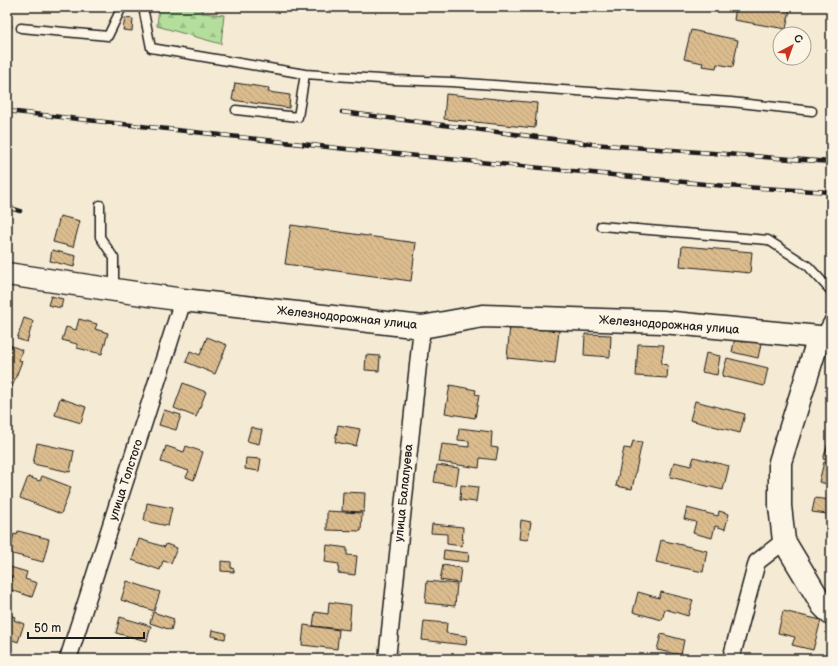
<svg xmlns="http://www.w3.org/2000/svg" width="838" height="666" viewBox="0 0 838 666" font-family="'Balsamiq Sans',sans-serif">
	<defs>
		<pattern id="forest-firs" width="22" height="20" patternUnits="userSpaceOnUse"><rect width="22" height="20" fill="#b3de9c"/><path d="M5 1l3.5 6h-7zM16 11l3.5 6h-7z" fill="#99be86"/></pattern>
		<pattern id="building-back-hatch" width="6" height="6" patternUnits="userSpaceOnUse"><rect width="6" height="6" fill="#dbbc8e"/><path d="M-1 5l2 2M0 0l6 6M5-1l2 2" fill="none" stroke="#bba17a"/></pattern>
	</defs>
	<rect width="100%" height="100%" fill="#f5ead4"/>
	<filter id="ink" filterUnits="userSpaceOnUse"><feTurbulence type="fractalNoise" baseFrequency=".025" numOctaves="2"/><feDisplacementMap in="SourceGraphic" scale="8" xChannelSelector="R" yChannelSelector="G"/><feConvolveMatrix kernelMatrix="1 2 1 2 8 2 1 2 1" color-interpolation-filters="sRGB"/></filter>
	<g filter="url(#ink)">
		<!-- forest -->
		<path fill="url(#forest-firs)" stroke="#687d5c" d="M 159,7 L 203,7 L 202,13 L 224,15 L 221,44 L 157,26 Z"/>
		<!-- building -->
		<path fill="url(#building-back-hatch)" stroke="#1c1c1c" d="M 736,7 L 774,7 L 790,10 L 786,29 L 734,20 Z
			M 125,18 L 133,19 L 132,31 L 123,30 Z
			M 7,23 L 12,25 L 9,38 L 7,37 Z
			M 691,30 L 738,40 L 733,67 L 717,64 L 716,68 L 702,66 L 703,63 L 684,59 Z
			M 235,83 L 269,88 L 268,92 L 290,95 L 289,108 L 232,100 Z
			M 446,94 L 537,103 L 535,128 L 444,119 Z
			M 60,216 L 80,221 L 73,247 L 53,242 Z
			M 291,225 L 416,243 L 411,281 L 285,264 Z
			M 682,246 L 752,252 L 750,273 L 680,266 Z
			M 52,250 L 76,256 L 74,267 L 50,261 Z
			M 51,296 L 63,299 L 61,308 L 48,305 Z
			M 24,318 L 33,321 L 27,342 L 17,339 Z
			M 79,319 L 97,324 L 95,329 L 108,333 L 102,354 L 77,348 L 77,344 L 62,340 L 66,327 L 76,330 Z
			M 510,325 L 559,331 L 555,363 L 507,358 Z
			M 736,333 L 762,339 L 758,358 L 732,352 Z
			M 585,334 L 611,335 L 610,357 L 584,355 Z
			M 207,337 L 227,345 L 215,374 L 186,362 L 190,351 L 200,355 Z
			M 7,344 L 22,350 L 19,360 L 22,361 L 12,387 L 7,385 Z
			M 638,344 L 664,345 L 661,364 L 668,365 L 667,378 L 636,376 Z
			M 706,353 L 720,356 L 717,375 L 702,372 Z
			M 366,355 L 380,356 L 379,371 L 365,370 Z
			M 727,358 L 768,368 L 764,386 L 722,376 Z
			M 183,383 L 206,392 L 196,417 L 174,408 Z
			M 450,385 L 476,390 L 475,394 L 479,395 L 475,418 L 445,413 Z
			M 60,398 L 86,407 L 81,423 L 55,415 Z
			M 695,401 L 745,414 L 740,433 L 690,420 Z
			M 164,410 L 181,415 L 176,430 L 159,425 Z
			M 338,425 L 360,429 L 356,446 L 335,442 Z
			M 251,427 L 262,430 L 259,444 L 247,441 Z
			M 459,428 L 492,432 L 491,447 L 498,448 L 496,460 L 480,458 L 479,468 L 439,462 L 442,444 L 469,447 L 469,441 L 458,440 Z
			M 633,441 L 642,442 L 632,489 L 616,486 L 624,448 L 631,449 Z
			M 37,443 L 74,451 L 70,472 L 33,464 Z
			M 828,444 L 831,445 L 831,461 L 823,459 Z
			M 166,446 L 184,452 L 186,446 L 203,452 L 194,480 L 186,477 L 189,471 L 161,462 Z
			M 694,457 L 729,466 L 723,490 L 670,477 L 674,462 L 691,466 Z
			M 246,458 L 261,459 L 259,471 L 245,469 Z
			M 824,462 L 831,464 L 831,485 L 819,482 Z
			M 437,465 L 459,468 L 456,486 L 434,482 Z
			M 42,476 L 71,487 L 61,514 L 20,498 L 28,477 L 40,481 Z
			M 461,485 L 478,487 L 476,502 L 460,500 Z
			M 343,492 L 365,493 L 364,512 L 342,511 Z
			M 815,498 L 831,500 L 831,524 L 826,523 L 827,514 L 812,512 Z
			M 147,503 L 172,508 L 168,526 L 144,521 Z
			M 687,508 L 718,516 L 719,511 L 729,514 L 725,529 L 715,526 L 712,538 L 693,533 L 696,522 L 684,519 Z
			M 327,511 L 362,513 L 361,531 L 327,530 Z
			M 521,520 L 531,522 L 528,540 L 519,539 Z
			M 432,524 L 463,527 L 462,546 L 447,544 L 447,534 L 431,533 Z
			M 18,531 L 49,539 L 43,562 L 9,553 L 14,534 L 17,535 Z
			M 139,539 L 165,547 L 166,544 L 177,548 L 171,563 L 163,561 L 160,570 L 132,560 Z
			M 661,540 L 707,551 L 703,572 L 656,562 Z
			M 327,545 L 347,548 L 347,555 L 357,556 L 355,575 L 338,573 L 339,564 L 325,562 Z
			M 444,550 L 469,553 L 468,562 L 443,559 Z
			M 221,561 L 231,562 L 231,568 L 234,569 L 234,572 L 221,571 Z
			M 443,565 L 461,568 L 459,583 L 440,580 Z
			M 10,567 L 27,572 L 25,579 L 37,583 L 32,597 L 8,589 L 12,576 L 8,575 Z
			M 127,581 L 160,592 L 154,611 L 121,600 Z
			M 427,581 L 457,584 L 455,606 L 425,603 Z
			M 638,592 L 659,598 L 661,592 L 693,600 L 688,616 L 665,609 L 662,620 L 633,612 Z
			M 329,602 L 351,605 L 349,630 L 313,626 L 315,612 L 328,614 Z
			M 783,611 L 821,620 L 813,650 L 792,645 L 795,637 L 778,633 Z
			M 153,612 L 174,619 L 171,630 L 150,623 Z
			M 7,614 L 15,617 L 14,620 L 24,624 L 18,642 L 7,638 Z
			M 120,617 L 151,626 L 147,641 L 116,633 Z
			M 424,621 L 447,623 L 446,633 L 467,636 L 466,645 L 422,640 Z
			M 304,625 L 339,630 L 337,649 L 302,645 Z
			M 212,630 L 226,633 L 225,639 L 211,636 Z
			M 661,634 L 684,640 L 681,655 L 657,650 Z
			M 333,655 L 362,657 L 362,659 L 333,659 Z"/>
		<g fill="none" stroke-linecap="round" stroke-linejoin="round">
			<defs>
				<path id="lane" d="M 143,7 L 151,48 L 305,74 L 395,80 L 451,82 L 731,102 L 812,111
					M 21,28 L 108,36 L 122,7
					M 236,110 L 298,117 L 305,74
					M 100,205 L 100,237 L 114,258 L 114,288
					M 601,226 L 768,240 L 808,266 L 831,291
					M 820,336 L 831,316"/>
				<path id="street" d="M 68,659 L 183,300
					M 387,659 L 422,327
					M 731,659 L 757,562 L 784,541"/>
				<path id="secondary" d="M 7,274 L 183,300 L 422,327 L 483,316 L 663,322 L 819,337 L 780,462 L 780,506 L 784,541 L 823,606 L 831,614"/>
			</defs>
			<!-- lane casing -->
			<use href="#lane" stroke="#1c1c1c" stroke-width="11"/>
			<!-- street casing -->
			<use href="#street" stroke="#1c1c1c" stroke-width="19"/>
			<!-- secondary casing -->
			<use href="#secondary" stroke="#1c1c1c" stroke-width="25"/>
			<!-- lane -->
			<use href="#lane" stroke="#fcf5e5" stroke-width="8"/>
			<!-- street -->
			<use href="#street" stroke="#fcf5e5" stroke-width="16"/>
			<!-- secondary -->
			<use href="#secondary" stroke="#fcf5e5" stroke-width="22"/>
			<defs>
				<path id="rail" d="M 7,111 L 346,149 L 725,186 L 831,192
					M 342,112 L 592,144 L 831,162
					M 7,207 L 20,211"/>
			</defs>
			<!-- rail casing -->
			<use href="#rail" stroke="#1c1c1c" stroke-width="4.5"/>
			<!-- rail -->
			<use href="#rail" stroke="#fcf5e5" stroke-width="3" stroke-dasharray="9" stroke-linecap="butt"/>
		</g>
	</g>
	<g text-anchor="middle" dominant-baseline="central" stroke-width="3.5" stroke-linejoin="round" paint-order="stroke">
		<!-- street labels -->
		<g font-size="12" fill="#1c1c1c" stroke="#fcf5e5">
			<text transform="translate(347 318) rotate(6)">Железнодорожная улица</text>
			<text transform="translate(669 325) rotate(4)">Железнодорожная улица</text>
			<text transform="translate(126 480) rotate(-72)">улица Толстого</text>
			<text transform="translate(404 493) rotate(-84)">улица Балалуева</text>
		</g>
	</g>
	<!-- margin -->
	<rect width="838" height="666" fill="none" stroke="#fcf5e5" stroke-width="24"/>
	<rect x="12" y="12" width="814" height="642" fill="none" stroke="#1c1c1c" stroke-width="1.5" filter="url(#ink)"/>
	<!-- north arrow -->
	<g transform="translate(792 46) rotate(41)"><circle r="19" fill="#fcf5e5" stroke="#a29e95"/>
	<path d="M0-3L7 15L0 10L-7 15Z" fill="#c8321e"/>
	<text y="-6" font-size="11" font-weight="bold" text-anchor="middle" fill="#1c1c1c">С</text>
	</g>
	<!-- scale -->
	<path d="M28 632v6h116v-6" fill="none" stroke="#1c1c1c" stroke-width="2"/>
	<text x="34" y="632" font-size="12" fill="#1c1c1c" stroke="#fcf5e5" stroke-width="3" paint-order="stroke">50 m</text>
</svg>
